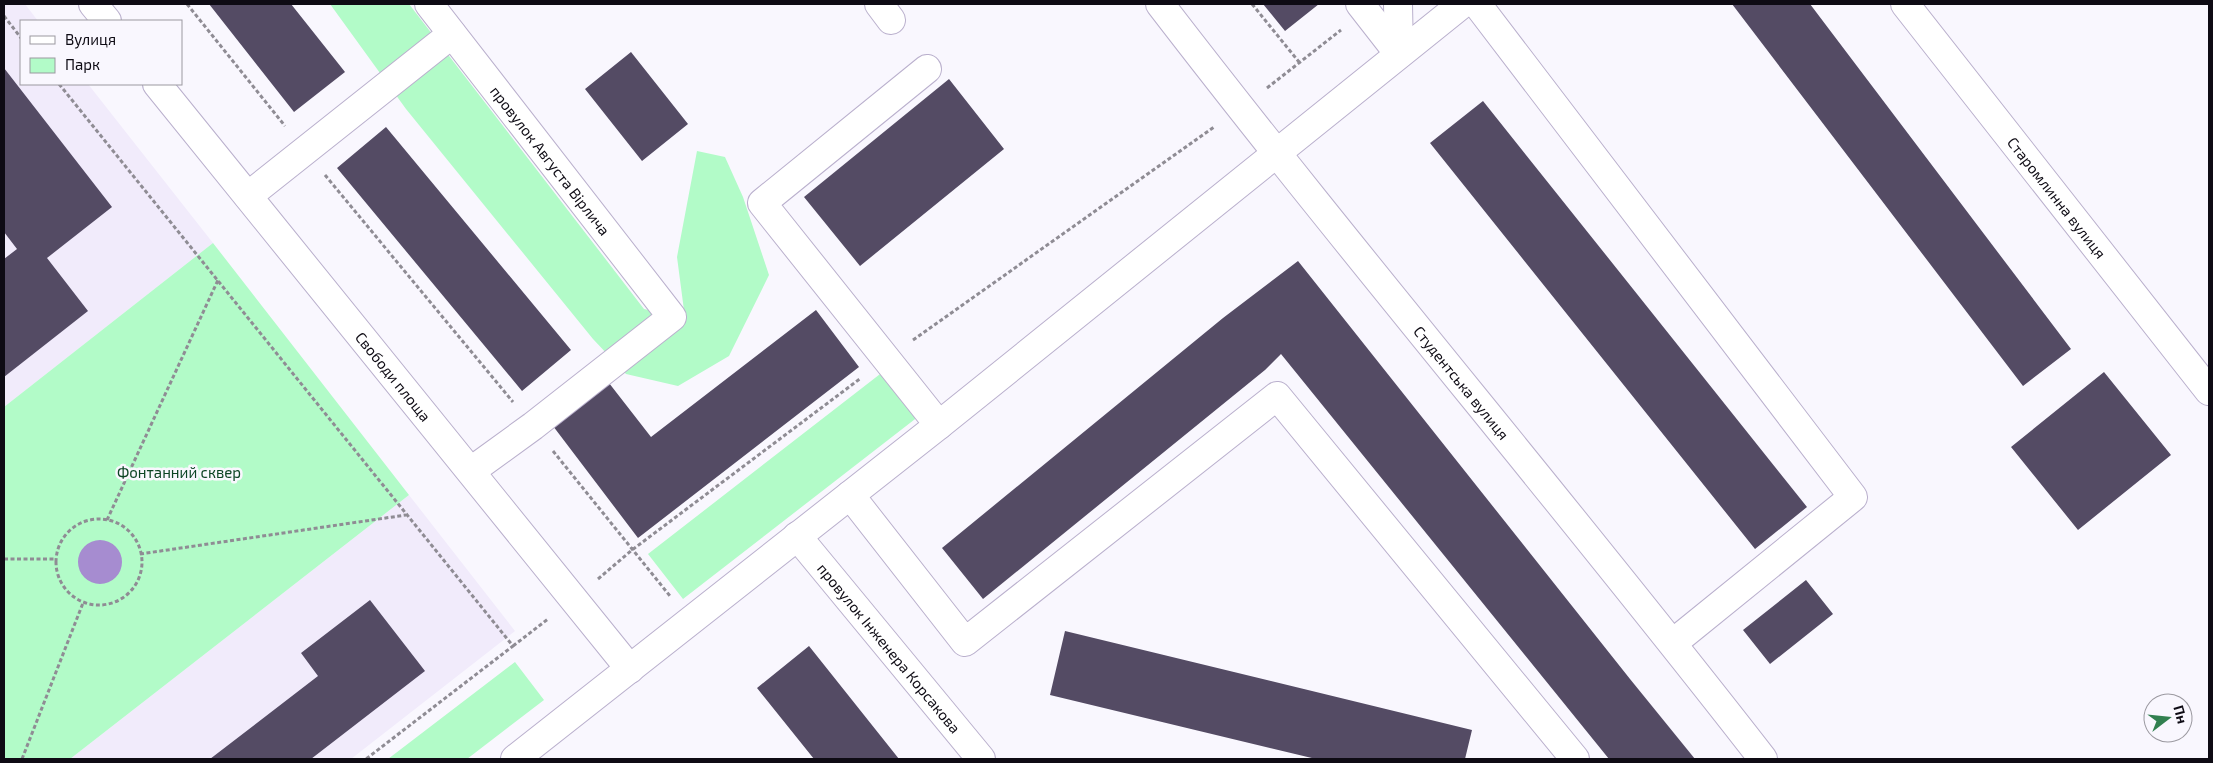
<svg xmlns="http://www.w3.org/2000/svg" width="2213" height="763" viewBox="0 0 2213 763" font-family="'Exo 2',sans-serif">
	<rect width="100%" height="100%" fill="#f9f7fe"/>
	<!-- built -->
	<path fill="#f1ebfb" d="M 4,4 L 25,4 L 38,21 L 21,21 L 21,84 L 88,84 L 213,243 L 4,407 Z
		M 409,495 L 515,631 L 351,759 L 70,759 Z"/>
	<!-- green -->
	<path fill="#b2fbc8" d="M 330,4 L 409,4 L 644,309 L 685,318 L 677,257 L 697,151 L 725,157 L 743,197 L 769,275 L 729,356 L 678,386 L 626,374 L 593,339 L 406,109 Z
		M 213,243 L 409,495 L 70,759 L 4,759 L 4,407 Z
		M 884,371 L 919,416 L 683,599 L 648,554 Z
		M 515,662 L 544,700 L 467,759 L 388,759 Z"/>
	<!-- water -->
	<path fill="#a68cd0" d="M78 562a22 22 0 1 1 44 0a22 22 0 1 1-44 0Z"/>
	<!-- building -->
	<path fill="#544b64" d="M 209,4 L 291,4 L 345,72 L 294,112 Z
		M 1263,4 L 1319,4 L 1285,31 Z
		M 1732,4 L 1810,4 L 2071,349 L 2023,386 Z
		M 631,52 L 688,124 L 642,161 L 585,89 Z
		M 4,68 L 112,207 L 47,258 L 88,311 L 4,377 L 4,259 L 17,249 L 4,232 Z
		M 949,79 L 1004,149 L 860,266 L 804,197 Z
		M 1483,101 L 1807,507 L 1755,549 L 1430,143 Z
		M 386,127 L 571,350 L 522,391 L 337,168 Z
		M 1298,261 L 1630,679 L 1695,759 L 1609,759 L 1281,354 L 1265,370 L 983,599 L 942,548 L 1223,318 Z
		M 816,310 L 859,367 L 638,538 L 553,426 L 609,383 L 651,437 Z
		M 2104,372 L 2171,455 L 2078,530 L 2011,447 Z
		M 1806,580 L 1833,614 L 1770,664 L 1743,630 Z
		M 370,600 L 425,671 L 311,759 L 210,759 L 318,676 L 301,653 Z
		M 1065,631 L 1472,730 L 1465,759 L 1316,759 L 1050,695 Z
		M 809,646 L 899,759 L 814,759 L 757,688 Z"/>
	<g fill="none" stroke-linecap="round" stroke-linejoin="round">
		<defs>
			<g id="minor">
				<path d="M 93,4 L 107,21"/>
				<path id="s1" d="M 429,4 L 672,317 L 533,426 L 471,471"/>
				<path d="M 879,4 L 891,20"/>
				<path id="s2" d="M 1160,4 C 1356,259 1566,505 1763,759"/>
				<path d="M 1360,4 L 1399,54"/>
				<path d="M 1398,4 L 1399,54"/>
				<path d="M 1477,4 L 1853,497 L 1673,643"/>
				<path id="s3" d="M 1905,4 L 2209,391"/>
				<path d="M 927,69 L 762,203 L 939,425"/>
				<path id="s4" d="M 157,84 L 630,669"/>
				<path d="M 248,196 L 452,34"/>
				<path d="M 850,495 L 965,642 L 1277,396 L 1575,759"/>
				<path id="s5" d="M 797,536 L 981,759"/>
				<path d="M 515,759 L 939,425 L 1462,4"/>
			</g>
		</defs>
		<!-- minor casing -->
		<use href="#minor" stroke="#bab0cd" stroke-width="30"/>
		<!-- path -->
		<path stroke="#8f8c94" stroke-width="3" stroke-dasharray="4 2.5" stroke-linecap="butt" d="M 187,4 L 285,126
			M 1252,4 L 1299,62
			M 4,16 L 21,38
			M 59,84 L 513,646 L 366,759
			M 1267,88 L 1341,30
			M 325,175 L 513,402
			M 913,340 L 1214,127
			M 553,451 L 670,596
			M56 562a43 43 0 1 1 86 0a43 43 0 1 1-86 0Z
			M 107,520 L 218,280
			M 140,554 L 406,515
			M 4,559 L 56,559
			M 598,579 L 632,550 L 861,378
			M 513,646 L 548,619
			M 22,759 L 83,603"/>
		<!-- minor -->
		<use href="#minor" stroke="#fff" stroke-width="28"/>
	</g>
	<g text-anchor="middle" dominant-baseline="central" stroke-width="5" stroke-linejoin="round" paint-order="stroke">
		<!-- street labels -->
		<g font-size="15" fill="#0e0b14" stroke="#f9f7fe">
			<text stroke="none"><textPath href="#s1" startOffset="198">провулок Августа Вірлича</textPath></text>
			<text stroke="none"><textPath href="#s3" startOffset="246">Старомлинна вулиця</textPath></text>
			<text stroke="none"><textPath href="#s4" startOffset="376">Свободи площа</textPath></text>
			<text stroke="none"><textPath href="#s2" startOffset="484">Студентська вулиця</textPath></text>
			<text stroke="none"><textPath href="#s5" startOffset="145">провулок Інженера Корсакова</textPath></text>
		</g>
		<!-- park labels -->
		<g font-size="15" fill="#0c4424" stroke="#f9f7fe">
			<text x="179" y="472">Фонтанний сквер</text>
		</g>
	</g>
	<!-- border -->
	<rect width="2213" height="763" fill="none" stroke="#0e0b14" stroke-width="10"/>
	<!-- legend -->
	<rect x="20" y="20" width="162" height="65" fill="#f9f7fe" stroke="#9b99a0"/>
	<rect x="30" y="36" width="25" height="8" fill="#ffffff" stroke="#9b99a0"/>
	<text x="65" y="45" font-size="15" fill="#0e0b14">Вулиця</text>
	<rect x="30" y="58" width="25" height="15" fill="#b2fbc8" stroke="#9b99a0"/>
	<text x="65" y="70" font-size="15" fill="#0e0b14">Парк</text>
	<!-- north arrow -->
	<g transform="translate(2168 718) rotate(74)"><circle r="24" fill="#f9f7fe" stroke="#9b99a0"/>
	<path d="M0-4L9 19L0 12L-9 19Z" fill="#328050"/>
	<text y="-8" font-size="14" font-weight="bold" text-anchor="middle" fill="#0e0b14">Пн</text>
	</g>
</svg>
